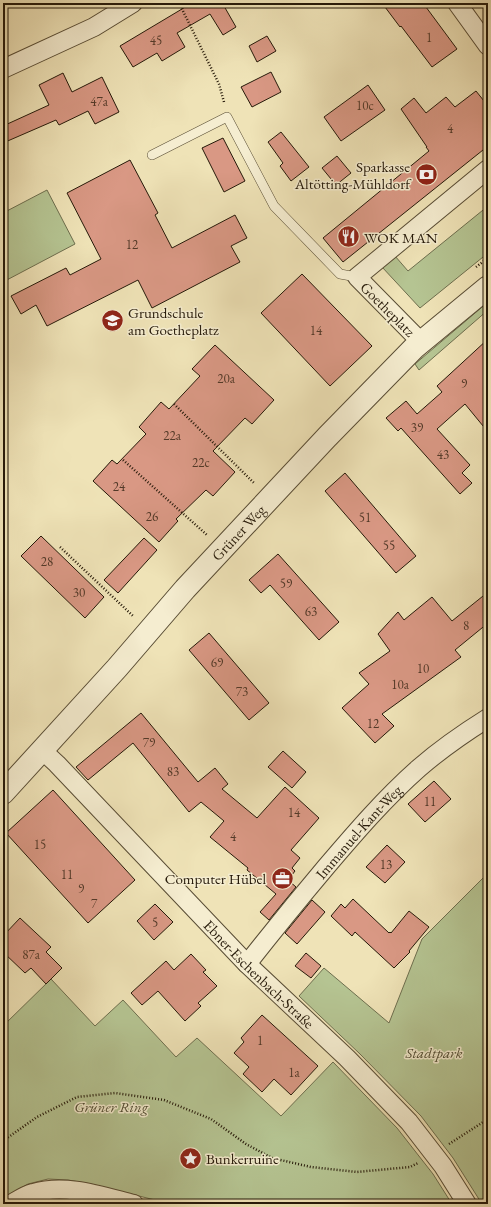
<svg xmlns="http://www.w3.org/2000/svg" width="491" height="1207" viewBox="0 0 491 1207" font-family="'EB Garamond',serif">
	<rect width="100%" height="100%" fill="#efe3b7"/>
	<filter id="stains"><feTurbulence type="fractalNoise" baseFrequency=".005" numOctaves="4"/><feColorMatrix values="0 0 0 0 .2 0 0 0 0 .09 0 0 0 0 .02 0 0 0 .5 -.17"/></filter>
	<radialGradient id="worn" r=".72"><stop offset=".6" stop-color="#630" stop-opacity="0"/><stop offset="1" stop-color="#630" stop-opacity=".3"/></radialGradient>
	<!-- green -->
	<path fill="#b5c492" stroke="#6d6e4e" d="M 47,190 L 75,244 L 3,282 L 3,213 Z
		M 488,206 L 488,253 L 420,308 L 382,267 L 395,256 L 408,271 Z
		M 488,302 L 488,310 L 419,370 L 415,364 Z
		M 488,873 L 488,1204 L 482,1204 L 453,1158 L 421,1116 L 360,1054 L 299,996 L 324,968 L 389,1023 L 422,939 Z
		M 51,979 L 95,1026 L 123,1000 L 176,1057 L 197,1038 L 281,1116 L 333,1062 L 397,1128 L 433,1174 L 452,1204 L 171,1204 L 91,1184 L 68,1180 L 48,1179 L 28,1184 L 3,1198 L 3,1026 Z"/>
	<!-- building -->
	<path fill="#d99884" stroke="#251909" d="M 192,3 L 228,3 L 224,6 L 236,27 L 223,35 L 210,14 L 177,33 L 185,47 L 162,61 L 157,53 L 133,67 L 120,46 Z
		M 382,3 L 423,3 L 457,49 L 432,67 L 401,26 L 400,27 Z
		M 267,36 L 276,51 L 257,62 L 249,46 Z
		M 271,72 L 281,92 L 252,107 L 241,87 Z
		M 63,73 L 72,92 L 102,77 L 119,112 L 95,124 L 88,111 L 59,125 L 56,120 L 3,143 L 3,126 L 49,105 L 39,85 Z
		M 368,85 L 385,110 L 341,141 L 324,117 Z
		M 476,91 L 488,106 L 488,146 L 343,262 L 323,238 L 429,151 L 426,147 L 427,147 L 401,109 L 414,98 L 426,113 L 446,97 L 455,107 Z
		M 281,132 L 309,167 L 291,181 L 280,166 L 283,163 L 268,142 Z
		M 223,138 L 245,181 L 224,192 L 202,148 Z
		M 337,156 L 351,173 L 336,185 L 322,168 Z
		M 130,160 L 158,213 L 155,215 L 172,248 L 235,215 L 247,238 L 231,246 L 240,262 L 152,308 L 138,280 L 47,326 L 36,305 L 21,314 L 11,296 L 66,268 L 70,275 L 101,259 L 67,193 Z
		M 302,274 L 372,346 L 330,386 L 261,313 Z
		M 488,339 L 488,432 L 465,404 L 437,429 L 470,465 L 462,473 L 472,483 L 460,494 L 401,428 L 398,431 L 386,418 L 406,401 L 417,414 L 442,392 L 437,386 Z
		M 215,345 L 274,400 L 252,424 L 245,418 L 213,451 L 235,472 L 213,496 L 206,490 L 176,519 L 178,521 L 159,542 L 93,481 L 112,460 L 117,464 L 146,434 L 139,427 L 161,402 L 169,409 L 200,376 L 192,369 Z
		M 345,473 L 416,556 L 396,573 L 325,491 Z
		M 41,536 L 104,597 L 85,618 L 21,556 Z
		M 144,538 L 157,550 L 118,593 L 104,580 Z
		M 278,554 L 339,622 L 319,640 L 270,585 L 261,593 L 249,580 Z
		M 488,592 L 488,623 L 455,650 L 461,657 L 382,714 L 394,726 L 375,743 L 342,708 L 369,684 L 359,673 L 390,651 L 378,634 L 398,612 L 404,620 L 432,597 L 452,621 Z
		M 209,633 L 269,703 L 249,720 L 189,650 Z
		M 141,713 L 198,782 L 215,768 L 228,784 L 222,789 L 257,818 L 285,787 L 319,818 L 291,850 L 300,858 L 292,868 L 295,871 L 288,880 L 296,887 L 269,920 L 260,912 L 276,894 L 247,870 L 248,868 L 210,837 L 224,821 L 201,802 L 189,812 L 133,743 L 88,780 L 76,767 Z
		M 283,751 L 306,772 L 292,788 L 268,767 Z
		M 434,781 L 451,799 L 425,822 L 408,804 Z
		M 53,790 L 135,880 L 88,923 L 6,833 Z
		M 387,845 L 405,862 L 385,883 L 366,867 Z
		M 353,899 L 389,933 L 390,932 L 391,933 L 409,911 L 429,927 L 409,951 L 410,952 L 394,968 L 355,932 L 352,936 L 331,916 L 341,904 L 345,908 Z
		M 312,900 L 325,912 L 297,944 L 285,933 Z
		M 155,904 L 173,922 L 154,940 L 137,921 Z
		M 20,918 L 51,947 L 46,952 L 62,968 L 46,984 L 31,968 L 25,973 L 3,952 L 3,936 Z
		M 306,953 L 321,966 L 311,978 L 295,966 Z
		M 191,954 L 206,970 L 203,972 L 217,986 L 198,1003 L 201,1006 L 185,1021 L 158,991 L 142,1005 L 131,993 L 166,961 L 174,970 Z
		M 262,1015 L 318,1066 L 291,1095 L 274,1079 L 262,1092 L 243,1074 L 249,1067 L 234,1053 L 244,1042 L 241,1038 Z"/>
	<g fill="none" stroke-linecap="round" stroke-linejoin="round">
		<defs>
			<path id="service" d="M 152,155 L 227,117 L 274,206 L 340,274 L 357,277"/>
			<g id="minor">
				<path d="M 457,3 L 488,46"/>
				<path d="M 3,69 L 94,27 L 133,3"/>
				<path d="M 421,342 L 357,277 L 488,169"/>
				<path id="s1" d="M 42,750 L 57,764 L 247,964 L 347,1058 L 409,1122 L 443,1166 L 467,1204"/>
				<path id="s2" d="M 247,964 C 273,931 299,899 326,867 C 355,833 385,798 419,768 C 441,749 464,733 488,718"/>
				<path d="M 11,1204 C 18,1200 25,1195 33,1193 C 66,1183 102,1196 134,1204"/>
			</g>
			<g id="tertiary">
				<path id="s3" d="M 3,793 L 117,668 L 185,589 L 327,437 L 414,348 L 488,287"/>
			</g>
		</defs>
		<!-- service casing -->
		<use href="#service" stroke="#584c34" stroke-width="10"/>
		<!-- minor casing -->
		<use href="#minor" stroke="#584c34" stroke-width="20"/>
		<!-- tertiary casing -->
		<use href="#tertiary" stroke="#584c34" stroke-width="24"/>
		<!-- path -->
		<path stroke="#251909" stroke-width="2.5" stroke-dasharray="1 2" stroke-linecap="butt" d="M 179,3 L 219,84 L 224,102
			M 476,267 L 488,258
			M 174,404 L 255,484
			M 123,460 L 207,535
			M 60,547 L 133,616
			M 3,1141 L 37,1117 L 77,1097 L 115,1093 L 164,1100 L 211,1119 L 246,1144 L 272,1158 L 311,1167 L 357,1172 L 410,1167 L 418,1163
			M 449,1144 L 488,1119"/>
		<!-- service -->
		<use href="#service" stroke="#f5edd0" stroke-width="9"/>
		<!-- minor -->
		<use href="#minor" stroke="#f5edd0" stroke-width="18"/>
		<!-- tertiary -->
		<use href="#tertiary" stroke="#f5edd0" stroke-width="22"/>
	</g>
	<!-- icons -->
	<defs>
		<symbol id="bank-disc" viewBox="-11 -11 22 22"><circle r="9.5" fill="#8f2418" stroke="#f5edd0"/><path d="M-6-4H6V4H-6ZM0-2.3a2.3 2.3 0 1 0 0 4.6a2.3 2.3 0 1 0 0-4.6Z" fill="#fff"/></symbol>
		<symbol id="restaurant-disc" viewBox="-11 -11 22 22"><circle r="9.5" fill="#8f2418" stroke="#f5edd0"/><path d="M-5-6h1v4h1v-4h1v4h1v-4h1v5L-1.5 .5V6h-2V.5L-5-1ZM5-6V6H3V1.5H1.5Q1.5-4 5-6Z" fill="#fff"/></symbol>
		<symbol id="school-disc" viewBox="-11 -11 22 22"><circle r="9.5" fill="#8f2418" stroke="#f5edd0"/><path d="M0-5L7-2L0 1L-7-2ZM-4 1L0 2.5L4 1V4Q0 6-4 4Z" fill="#fff"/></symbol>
		<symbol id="office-disc" viewBox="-11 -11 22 22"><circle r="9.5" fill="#8f2418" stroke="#f5edd0"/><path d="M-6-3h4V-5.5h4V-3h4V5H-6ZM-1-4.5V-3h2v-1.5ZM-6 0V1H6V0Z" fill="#fff"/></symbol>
		<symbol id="sight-disc" viewBox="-11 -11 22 22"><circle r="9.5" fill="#8f2418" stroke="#f5edd0"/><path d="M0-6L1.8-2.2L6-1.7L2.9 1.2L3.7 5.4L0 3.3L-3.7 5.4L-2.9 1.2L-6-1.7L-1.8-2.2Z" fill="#fff"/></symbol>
	</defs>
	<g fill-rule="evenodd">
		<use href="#bank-disc" x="414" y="162" width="25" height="25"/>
		<use href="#restaurant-disc" x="336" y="224" width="25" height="25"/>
		<use href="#school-disc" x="100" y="308" width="25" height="25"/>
		<use href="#office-disc" x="270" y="866" width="25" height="25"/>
		<use href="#sight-disc" x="178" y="1146" width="25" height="25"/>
	</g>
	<g text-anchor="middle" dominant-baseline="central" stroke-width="3" stroke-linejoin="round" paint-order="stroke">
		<!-- number labels -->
		<g font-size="13" fill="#523928">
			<text x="429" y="37">1</text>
			<text x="156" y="40">45</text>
			<text x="99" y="101">47a</text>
			<text x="365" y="105">10c</text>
			<text x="450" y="128">4</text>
			<text x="132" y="244">12</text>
			<text x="316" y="330">14</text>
			<text x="226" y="378">20a</text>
			<text x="464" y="383">9</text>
			<text x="417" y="427">39</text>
			<text x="172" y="435">22a</text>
			<text x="443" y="454">43</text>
			<text x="201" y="462">22c</text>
			<text x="119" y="486">24</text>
			<text x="152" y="516">26</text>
			<text x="365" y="517">51</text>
			<text x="389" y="545">55</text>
			<text x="47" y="561">28</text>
			<text x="286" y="583">59</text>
			<text x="79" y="592">30</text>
			<text x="311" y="611">63</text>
			<text x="466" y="625">8</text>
			<text x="217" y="662">69</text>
			<text x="423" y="668">10</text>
			<text x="400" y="684">10a</text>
			<text x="242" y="691">73</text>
			<text x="373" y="723">12</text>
			<text x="149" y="742">79</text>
			<text x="173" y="771">83</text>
			<text x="430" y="801">11</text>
			<text x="294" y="812">14</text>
			<text x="233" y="836">4</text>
			<text x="40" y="844">15</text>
			<text x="386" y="864">13</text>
			<text x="67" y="874">11</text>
			<text x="81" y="888">9</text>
			<text x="94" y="903">7</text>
			<text x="155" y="922">5</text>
			<text x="31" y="954">87a</text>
			<text x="260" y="1040">1</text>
			<text x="294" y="1072">1a</text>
		</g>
		<!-- poi labels -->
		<g font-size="15" fill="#251909" stroke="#f5edd0" text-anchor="start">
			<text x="410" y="166" text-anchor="end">Sparkasse<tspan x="410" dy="17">Altötting-Mühldorf</tspan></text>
			<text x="364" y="237">WOK MAN</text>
			<text x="128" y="312">Grundschule<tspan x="128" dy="17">am Goetheplatz</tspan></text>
			<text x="266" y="878" text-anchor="end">Computer Hübel</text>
			<text x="206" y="1158">Bunkerruine</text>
		</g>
		<!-- street labels -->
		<g font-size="15" fill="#251909" stroke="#f5edd0">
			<text transform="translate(388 309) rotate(45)">Goetheplatz</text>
			<text stroke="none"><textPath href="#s3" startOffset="351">Grüner Weg</textPath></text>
			<text stroke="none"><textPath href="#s2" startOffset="173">Immanuel-Kant-Weg</textPath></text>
			<text stroke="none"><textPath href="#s1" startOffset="312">Ebner-Eschenbach-Straße</textPath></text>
		</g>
		<!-- park labels -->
		<g font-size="15" font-style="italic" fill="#504c32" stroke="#f5edd0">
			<text x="434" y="1052">Stadtpark</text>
			<text x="111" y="1106">Grüner Ring</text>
		</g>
	</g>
	<!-- margin -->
	<rect width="491" height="1207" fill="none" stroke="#efe3b7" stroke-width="16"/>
	<rect x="4" y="4" width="483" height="1199" fill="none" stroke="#251909" stroke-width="2"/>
	<rect x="8" y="8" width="475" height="1191" fill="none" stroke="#251909"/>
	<rect width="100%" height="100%" filter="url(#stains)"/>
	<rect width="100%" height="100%" fill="url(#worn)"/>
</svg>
